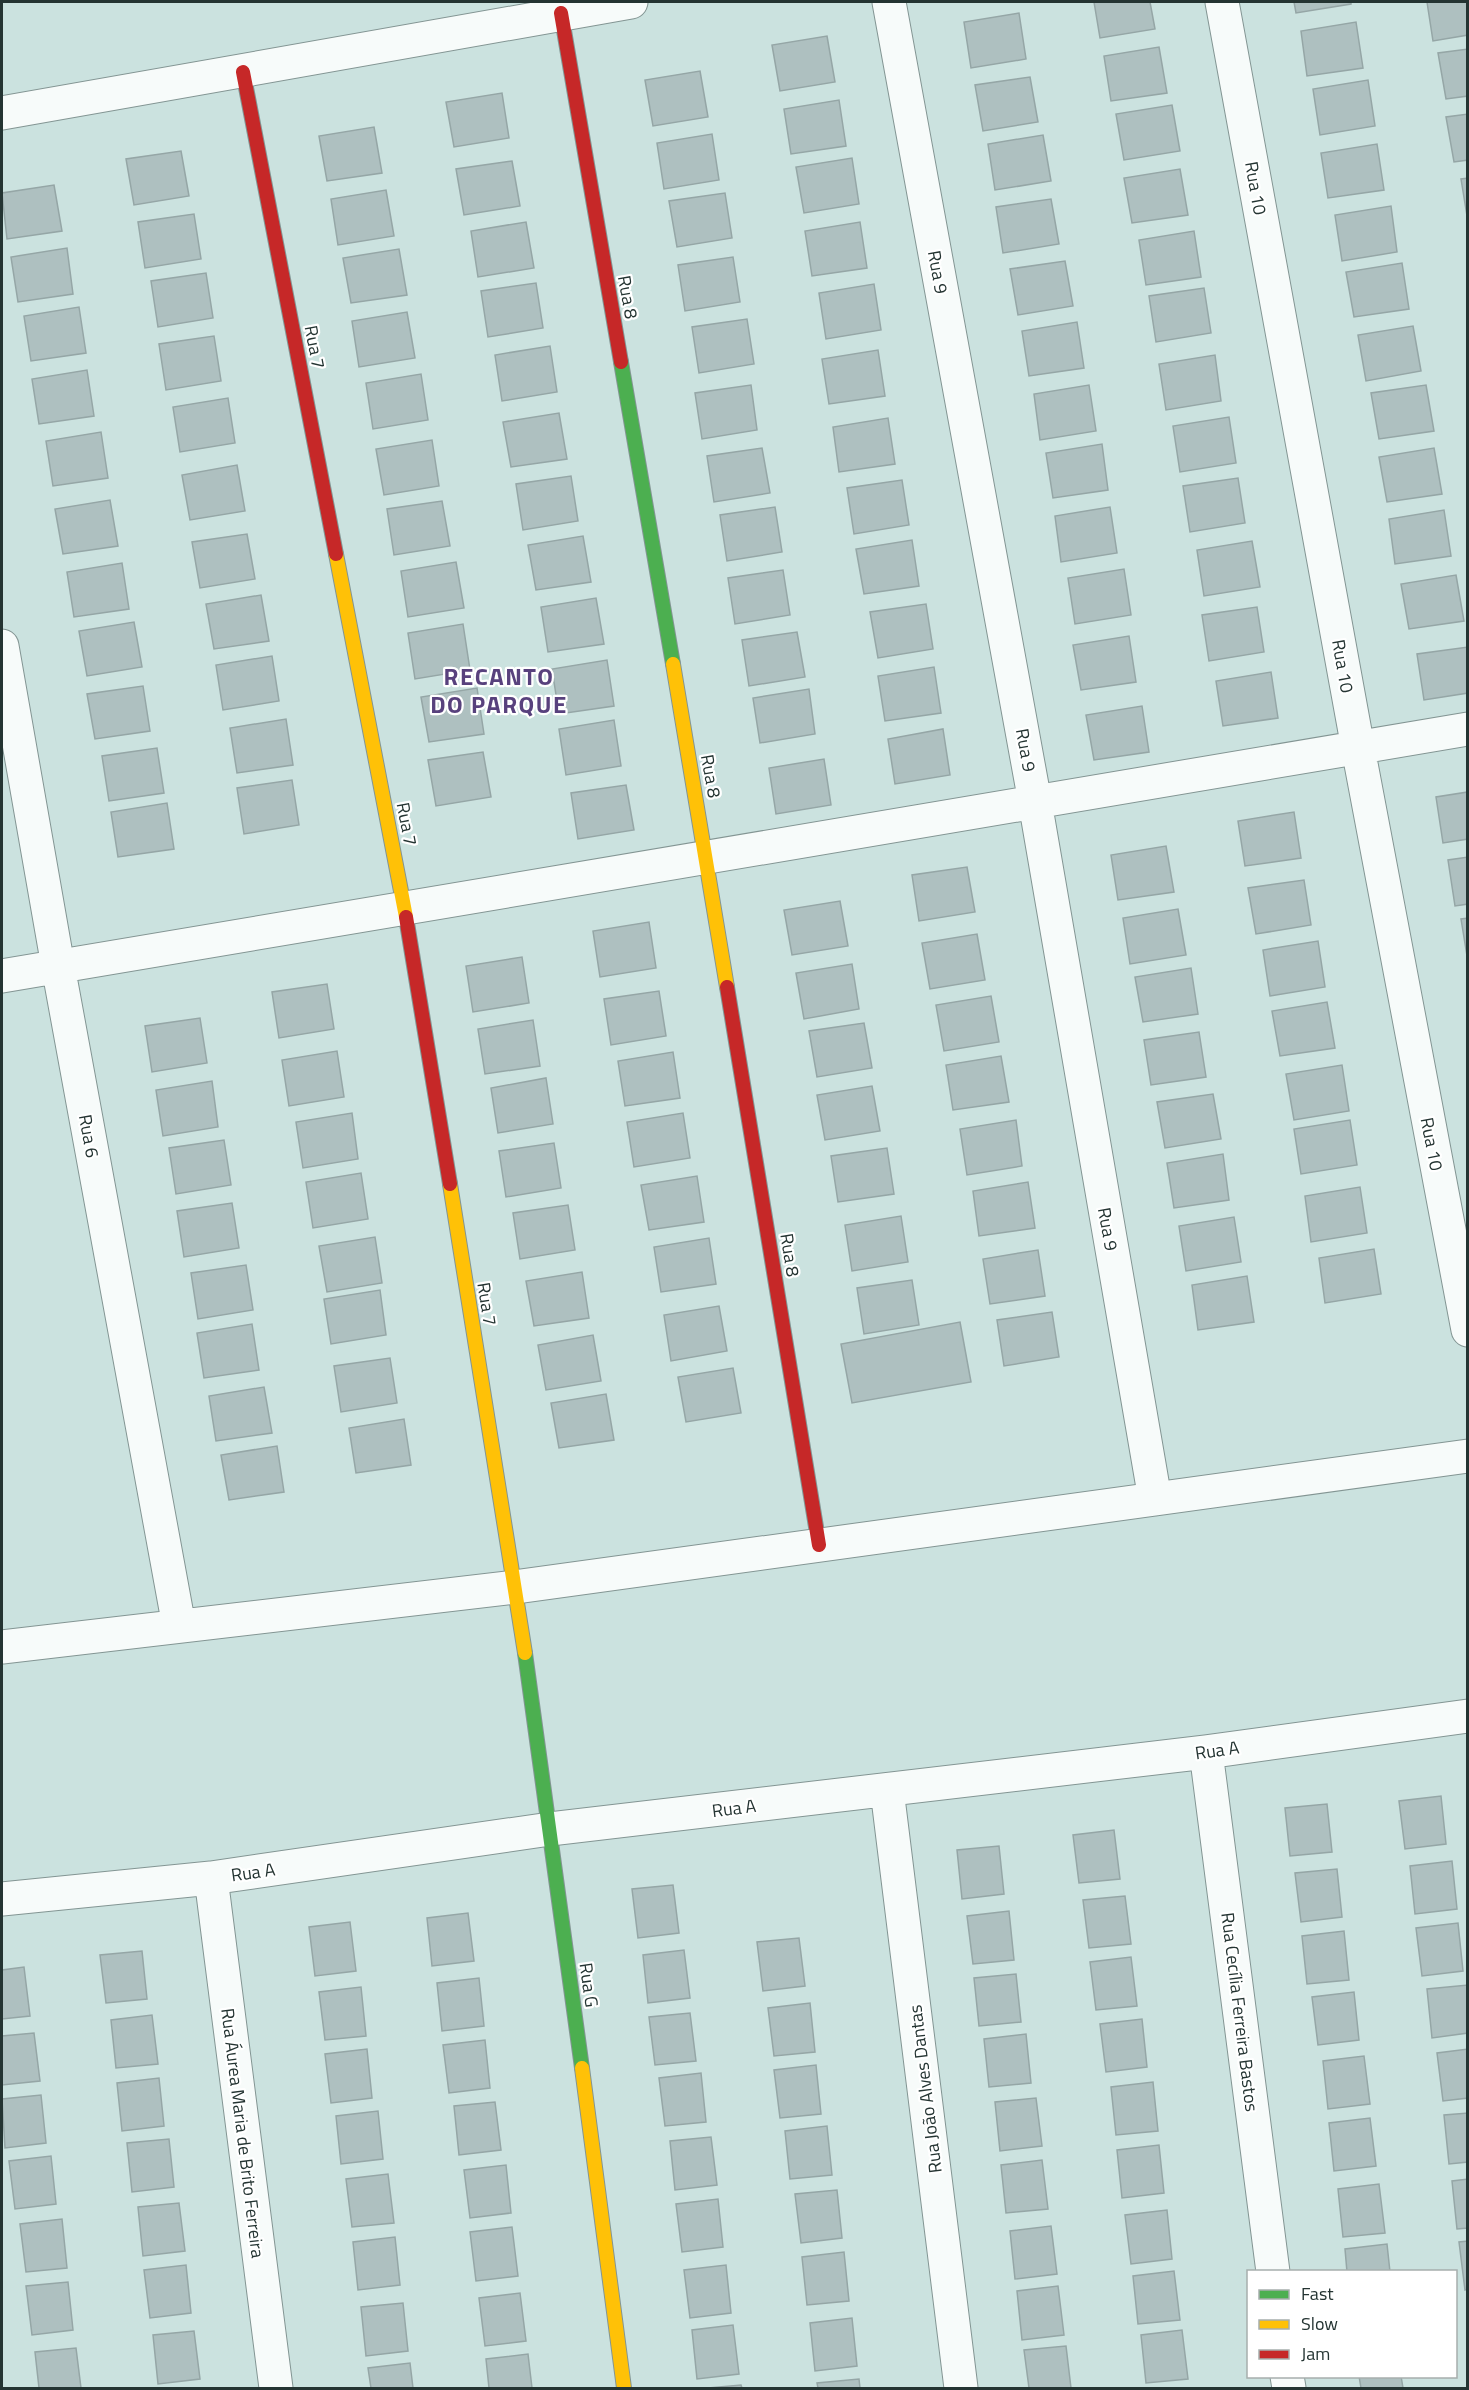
<svg xmlns="http://www.w3.org/2000/svg" width="1469" height="2390" viewBox="0 0 1469 2390" font-family="'Titillium Web',sans-serif">
	<rect width="100%" height="100%" fill="#cbe2df"/>
	<!-- building -->
	<path fill="#aec0c0" stroke="#95a6a6" stroke-width="1.5" d="M 1094,2 L 1150,2 L 1155,29 L 1100,38 Z
		M 1294,2 L 1351,2 L 1351,4 L 1296,13 Z
		M 1427,2 L 1468,2 L 1468,35 L 1433,41 Z
		M 1019,13 L 1026,59 L 971,68 L 964,22 Z
		M 1356,22 L 1363,68 L 1307,76 L 1301,31 Z
		M 827,36 L 835,82 L 780,91 L 772,45 Z
		M 1159,47 L 1167,93 L 1111,101 L 1104,56 Z
		M 1468,49 L 1468,96 L 1446,99 L 1438,53 Z
		M 700,71 L 708,117 L 653,126 L 645,80 Z
		M 1030,77 L 1038,122 L 983,131 L 975,85 Z
		M 1368,80 L 1375,126 L 1320,135 L 1313,89 Z
		M 502,93 L 509,138 L 454,147 L 446,102 Z
		M 839,100 L 846,146 L 791,154 L 784,109 Z
		M 1172,105 L 1180,151 L 1124,160 L 1116,114 Z
		M 1468,114 L 1468,160 L 1454,162 L 1446,117 Z
		M 374,127 L 382,173 L 327,181 L 319,136 Z
		M 712,134 L 719,180 L 664,189 L 657,143 Z
		M 1043,135 L 1051,181 L 995,190 L 988,144 Z
		M 1377,144 L 1384,190 L 1328,198 L 1321,153 Z
		M 181,151 L 189,196 L 134,205 L 126,159 Z
		M 852,158 L 859,204 L 804,213 L 796,167 Z
		M 512,161 L 520,206 L 464,215 L 456,169 Z
		M 1180,169 L 1188,215 L 1132,223 L 1124,178 Z
		M 1468,178 L 1468,222 L 1461,179 Z
		M 54,185 L 62,231 L 7,239 L 2,193 Z
		M 386,190 L 394,236 L 338,245 L 331,199 Z
		M 725,193 L 732,238 L 677,247 L 669,201 Z
		M 1051,199 L 1059,244 L 1003,253 L 996,207 Z
		M 1391,206 L 1397,252 L 1342,261 L 1335,215 Z
		M 194,214 L 201,259 L 145,268 L 138,222 Z
		M 526,222 L 534,268 L 478,277 L 471,231 Z
		M 860,222 L 867,268 L 812,276 L 805,231 Z
		M 1194,231 L 1201,277 L 1146,285 L 1139,240 Z
		M 67,248 L 73,294 L 18,302 L 11,257 Z
		M 399,249 L 407,295 L 351,303 L 343,258 Z
		M 733,257 L 740,302 L 685,311 L 678,265 Z
		M 1065,261 L 1073,306 L 1018,315 L 1010,269 Z
		M 1402,263 L 1409,309 L 1354,317 L 1346,272 Z
		M 206,273 L 213,318 L 158,327 L 151,281 Z
		M 536,283 L 543,328 L 488,337 L 481,291 Z
		M 874,284 L 881,330 L 826,339 L 819,293 Z
		M 1204,288 L 1211,333 L 1156,342 L 1149,296 Z
		M 79,307 L 86,353 L 31,361 L 24,316 Z
		M 407,312 L 415,358 L 359,367 L 352,321 Z
		M 747,319 L 754,364 L 699,373 L 692,327 Z
		M 1077,322 L 1084,368 L 1029,376 L 1022,331 Z
		M 1413,326 L 1421,371 L 1366,381 L 1358,335 Z
		M 214,336 L 221,381 L 166,390 L 159,344 Z
		M 550,346 L 557,392 L 502,401 L 495,355 Z
		M 878,350 L 885,396 L 829,404 L 822,359 Z
		M 1215,355 L 1221,401 L 1166,410 L 1159,364 Z
		M 87,370 L 94,416 L 39,424 L 32,379 Z
		M 421,374 L 428,420 L 373,429 L 366,383 Z
		M 751,385 L 757,430 L 702,439 L 695,393 Z
		M 1089,385 L 1096,431 L 1040,440 L 1034,394 Z
		M 1426,385 L 1434,431 L 1379,439 L 1371,393 Z
		M 228,398 L 235,443 L 180,452 L 173,407 Z
		M 559,413 L 567,459 L 511,467 L 503,422 Z
		M 1229,417 L 1236,463 L 1180,472 L 1173,426 Z
		M 888,418 L 895,464 L 839,472 L 833,427 Z
		M 101,432 L 108,478 L 53,486 L 46,441 Z
		M 432,440 L 439,486 L 384,495 L 376,449 Z
		M 1102,444 L 1108,490 L 1053,498 L 1046,453 Z
		M 762,448 L 770,493 L 714,502 L 707,456 Z
		M 1434,448 L 1442,494 L 1387,502 L 1379,457 Z
		M 237,465 L 245,511 L 190,520 L 182,475 Z
		M 571,476 L 578,521 L 523,530 L 516,484 Z
		M 1238,478 L 1245,523 L 1190,532 L 1183,486 Z
		M 902,480 L 909,525 L 854,534 L 847,488 Z
		M 110,500 L 118,546 L 63,554 L 55,509 Z
		M 442,501 L 450,546 L 394,555 L 387,509 Z
		M 775,507 L 782,552 L 727,561 L 720,515 Z
		M 1110,507 L 1117,553 L 1061,562 L 1055,516 Z
		M 1444,510 L 1451,556 L 1395,564 L 1389,519 Z
		M 247,534 L 255,579 L 200,588 L 192,542 Z
		M 583,536 L 591,582 L 536,590 L 528,545 Z
		M 912,540 L 919,586 L 864,594 L 856,549 Z
		M 1252,541 L 1260,587 L 1204,596 L 1197,550 Z
		M 456,562 L 464,608 L 408,617 L 401,571 Z
		M 122,563 L 129,609 L 74,617 L 67,572 Z
		M 1124,569 L 1131,615 L 1075,624 L 1068,578 Z
		M 783,570 L 790,615 L 735,624 L 728,578 Z
		M 1456,575 L 1464,621 L 1409,629 L 1401,584 Z
		M 261,595 L 269,641 L 214,649 L 206,604 Z
		M 596,598 L 604,644 L 548,652 L 541,607 Z
		M 926,604 L 933,649 L 878,658 L 870,612 Z
		M 1257,607 L 1264,652 L 1209,661 L 1202,615 Z
		M 134,622 L 142,667 L 87,676 L 79,631 Z
		M 463,624 L 470,670 L 415,679 L 408,633 Z
		M 797,632 L 805,677 L 749,686 L 742,640 Z
		M 1129,636 L 1136,682 L 1081,690 L 1073,645 Z
		M 1468,647 L 1468,693 L 1424,700 L 1417,654 Z
		M 272,656 L 279,701 L 223,710 L 216,665 Z
		M 607,660 L 614,706 L 559,714 L 552,669 Z
		M 934,667 L 941,713 L 885,721 L 878,676 Z
		M 1271,672 L 1278,718 L 1223,726 L 1216,681 Z
		M 143,686 L 150,731 L 95,739 L 87,694 Z
		M 477,688 L 484,734 L 429,742 L 421,697 Z
		M 809,689 L 815,734 L 760,743 L 753,698 Z
		M 1142,706 L 1149,752 L 1094,760 L 1086,715 Z
		M 286,719 L 293,765 L 237,773 L 230,728 Z
		M 614,720 L 621,766 L 566,775 L 559,729 Z
		M 943,729 L 950,775 L 895,784 L 888,739 Z
		M 157,748 L 164,793 L 109,801 L 102,756 Z
		M 483,752 L 491,797 L 436,806 L 428,760 Z
		M 824,759 L 831,805 L 776,814 L 769,768 Z
		M 292,780 L 299,825 L 244,834 L 237,788 Z
		M 626,785 L 634,830 L 578,839 L 571,793 Z
		M 1468,792 L 1468,839 L 1443,843 L 1436,797 Z
		M 167,803 L 174,849 L 118,857 L 111,812 Z
		M 1294,812 L 1301,858 L 1245,866 L 1238,821 Z
		M 1166,846 L 1174,892 L 1118,900 L 1111,855 Z
		M 1468,857 L 1468,904 L 1455,906 L 1448,860 Z
		M 967,867 L 975,912 L 919,921 L 912,875 Z
		M 1304,880 L 1311,925 L 1256,934 L 1248,888 Z
		M 840,901 L 848,946 L 792,955 L 784,910 Z
		M 1178,909 L 1186,955 L 1130,964 L 1123,918 Z
		M 1468,918 L 1468,962 L 1461,919 Z
		M 649,922 L 656,968 L 600,977 L 593,931 Z
		M 977,934 L 985,980 L 930,989 L 922,943 Z
		M 1318,941 L 1325,987 L 1270,996 L 1263,950 Z
		M 522,957 L 529,1003 L 473,1012 L 466,966 Z
		M 852,964 L 859,1009 L 804,1019 L 796,973 Z
		M 1191,968 L 1198,1014 L 1143,1022 L 1135,977 Z
		M 327,984 L 334,1029 L 279,1038 L 272,992 Z
		M 659,991 L 666,1036 L 611,1045 L 604,999 Z
		M 991,996 L 999,1042 L 944,1051 L 936,1005 Z
		M 1327,1002 L 1335,1048 L 1280,1056 L 1272,1011 Z
		M 200,1018 L 207,1063 L 152,1072 L 145,1026 Z
		M 533,1020 L 540,1066 L 485,1074 L 478,1029 Z
		M 864,1023 L 872,1068 L 817,1077 L 809,1031 Z
		M 1199,1032 L 1206,1077 L 1151,1085 L 1144,1040 Z
		M 337,1051 L 344,1097 L 289,1106 L 282,1060 Z
		M 673,1052 L 680,1098 L 625,1106 L 618,1061 Z
		M 1001,1056 L 1009,1102 L 953,1110 L 946,1065 Z
		M 1342,1065 L 1349,1111 L 1294,1120 L 1286,1074 Z
		M 546,1078 L 553,1124 L 498,1133 L 491,1088 Z
		M 212,1081 L 218,1127 L 163,1136 L 156,1090 Z
		M 872,1086 L 880,1131 L 825,1140 L 817,1095 Z
		M 1213,1094 L 1221,1139 L 1165,1148 L 1157,1102 Z
		M 352,1113 L 358,1159 L 303,1168 L 296,1122 Z
		M 683,1113 L 690,1158 L 634,1167 L 627,1122 Z
		M 1016,1120 L 1022,1166 L 967,1175 L 960,1129 Z
		M 1350,1120 L 1357,1165 L 1301,1174 L 1294,1129 Z
		M 224,1140 L 231,1185 L 176,1194 L 169,1148 Z
		M 554,1143 L 561,1188 L 506,1197 L 499,1151 Z
		M 887,1148 L 894,1194 L 838,1202 L 831,1156 Z
		M 1223,1154 L 1229,1200 L 1174,1208 L 1167,1163 Z
		M 361,1173 L 368,1219 L 313,1228 L 306,1182 Z
		M 697,1176 L 704,1222 L 649,1230 L 641,1185 Z
		M 1028,1182 L 1035,1228 L 979,1236 L 973,1191 Z
		M 1360,1187 L 1367,1233 L 1311,1242 L 1305,1196 Z
		M 232,1203 L 239,1248 L 184,1257 L 177,1211 Z
		M 568,1205 L 575,1250 L 520,1259 L 513,1213 Z
		M 901,1216 L 908,1262 L 852,1271 L 845,1225 Z
		M 1234,1217 L 1241,1262 L 1186,1271 L 1179,1226 Z
		M 375,1237 L 382,1283 L 327,1292 L 319,1246 Z
		M 709,1238 L 716,1284 L 661,1292 L 654,1247 Z
		M 1374,1249 L 1381,1294 L 1325,1303 L 1319,1258 Z
		M 1038,1250 L 1045,1296 L 990,1304 L 983,1259 Z
		M 246,1265 L 253,1310 L 198,1319 L 191,1273 Z
		M 582,1272 L 589,1318 L 534,1326 L 526,1281 Z
		M 1247,1276 L 1254,1322 L 1198,1330 L 1192,1285 Z
		M 912,1280 L 919,1325 L 864,1334 L 857,1288 Z
		M 380,1290 L 386,1335 L 331,1344 L 324,1299 Z
		M 719,1306 L 727,1351 L 671,1361 L 664,1315 Z
		M 1052,1312 L 1059,1357 L 1004,1366 L 997,1320 Z
		M 960,1322 L 971,1382 L 852,1403 L 841,1344 Z
		M 252,1324 L 259,1370 L 204,1378 L 197,1333 Z
		M 593,1335 L 601,1381 L 546,1390 L 538,1345 Z
		M 390,1358 L 397,1403 L 341,1412 L 334,1366 Z
		M 733,1368 L 741,1413 L 686,1422 L 678,1377 Z
		M 264,1387 L 272,1433 L 216,1441 L 209,1396 Z
		M 606,1394 L 614,1440 L 559,1448 L 551,1403 Z
		M 404,1419 L 411,1465 L 356,1473 L 349,1428 Z
		M 277,1446 L 284,1492 L 229,1500 L 221,1455 Z
		M 1441,1796 L 1446,1844 L 1405,1849 L 1399,1801 Z
		M 1327,1804 L 1332,1852 L 1290,1856 L 1285,1808 Z
		M 1114,1830 L 1120,1879 L 1079,1883 L 1073,1835 Z
		M 999,1846 L 1004,1894 L 962,1899 L 957,1850 Z
		M 1452,1861 L 1457,1909 L 1415,1914 L 1410,1866 Z
		M 1337,1869 L 1342,1917 L 1301,1922 L 1295,1873 Z
		M 673,1885 L 679,1933 L 638,1938 L 632,1889 Z
		M 1125,1896 L 1131,1944 L 1089,1948 L 1083,1900 Z
		M 1009,1911 L 1014,1960 L 973,1964 L 967,1916 Z
		M 468,1913 L 474,1961 L 432,1966 L 427,1918 Z
		M 350,1922 L 356,1971 L 315,1976 L 309,1927 Z
		M 1458,1923 L 1463,1971 L 1422,1976 L 1416,1928 Z
		M 1344,1931 L 1349,1980 L 1307,1984 L 1302,1936 Z
		M 799,1938 L 805,1986 L 763,1991 L 757,1942 Z
		M 684,1950 L 690,1998 L 648,2003 L 643,1955 Z
		M 142,1951 L 147,1999 L 106,2003 L 100,1955 Z
		M 1131,1957 L 1137,2006 L 1096,2010 L 1090,1962 Z
		M 24,1967 L 30,2016 L 2,2019 L 2,1970 Z
		M 1016,1974 L 1021,2022 L 979,2026 L 974,1978 Z
		M 479,1978 L 484,2026 L 442,2031 L 437,1983 Z
		M 1468,1985 L 1468,2033 L 1432,2038 L 1427,1989 Z
		M 361,1987 L 366,2036 L 325,2040 L 319,1992 Z
		M 1354,1992 L 1359,2040 L 1318,2045 L 1312,1997 Z
		M 810,2003 L 815,2052 L 774,2056 L 768,2008 Z
		M 690,2013 L 696,2061 L 655,2065 L 649,2017 Z
		M 152,2015 L 158,2064 L 116,2068 L 111,2020 Z
		M 1142,2019 L 1147,2067 L 1106,2072 L 1100,2024 Z
		M 34,2033 L 40,2081 L 2,2085 L 2,2036 Z
		M 1026,2034 L 1031,2083 L 989,2087 L 984,2039 Z
		M 485,2040 L 490,2088 L 449,2093 L 443,2045 Z
		M 367,2049 L 372,2098 L 331,2103 L 325,2054 Z
		M 1468,2049 L 1468,2098 L 1443,2101 L 1437,2053 Z
		M 1364,2056 L 1370,2104 L 1328,2109 L 1323,2061 Z
		M 816,2065 L 821,2114 L 780,2118 L 774,2070 Z
		M 701,2073 L 706,2122 L 665,2126 L 659,2078 Z
		M 159,2078 L 164,2126 L 122,2131 L 117,2083 Z
		M 1153,2082 L 1158,2131 L 1116,2135 L 1111,2087 Z
		M 41,2095 L 46,2143 L 5,2148 L 2,2099 Z
		M 1036,2098 L 1042,2146 L 1000,2151 L 995,2102 Z
		M 495,2102 L 501,2150 L 459,2155 L 454,2106 Z
		M 378,2111 L 383,2159 L 341,2164 L 336,2116 Z
		M 1468,2113 L 1468,2162 L 1449,2164 L 1444,2115 Z
		M 1370,2118 L 1376,2166 L 1334,2171 L 1329,2123 Z
		M 827,2126 L 832,2175 L 790,2179 L 785,2131 Z
		M 711,2137 L 717,2185 L 675,2190 L 670,2141 Z
		M 169,2139 L 174,2187 L 132,2192 L 127,2143 Z
		M 1159,2145 L 1164,2193 L 1122,2198 L 1117,2150 Z
		M 51,2156 L 56,2204 L 15,2209 L 9,2161 Z
		M 1042,2160 L 1048,2209 L 1006,2213 L 1001,2165 Z
		M 506,2165 L 511,2213 L 470,2218 L 464,2170 Z
		M 388,2174 L 394,2223 L 352,2227 L 346,2179 Z
		M 1468,2179 L 1468,2228 L 1457,2229 L 1452,2181 Z
		M 1379,2184 L 1385,2233 L 1343,2237 L 1338,2189 Z
		M 837,2190 L 842,2238 L 801,2243 L 795,2194 Z
		M 718,2199 L 723,2247 L 682,2252 L 676,2204 Z
		M 179,2203 L 185,2251 L 143,2256 L 138,2207 Z
		M 1167,2210 L 1172,2259 L 1131,2264 L 1125,2215 Z
		M 62,2219 L 67,2268 L 26,2272 L 20,2224 Z
		M 1051,2226 L 1057,2274 L 1015,2279 L 1010,2231 Z
		M 512,2227 L 518,2276 L 476,2281 L 470,2232 Z
		M 395,2237 L 400,2285 L 358,2290 L 353,2242 Z
		M 1468,2241 L 1468,2289 L 1465,2290 L 1459,2242 Z
		M 1387,2244 L 1390,2272 L 1347,2272 L 1345,2249 Z
		M 844,2252 L 849,2301 L 807,2305 L 802,2257 Z
		M 186,2265 L 191,2313 L 150,2318 L 144,2270 Z
		M 726,2265 L 731,2313 L 690,2318 L 684,2270 Z
		M 1174,2271 L 1180,2320 L 1138,2324 L 1133,2276 Z
		M 68,2282 L 73,2330 L 32,2335 L 26,2286 Z
		M 1058,2286 L 1064,2335 L 1022,2340 L 1017,2291 Z
		M 520,2293 L 526,2341 L 485,2346 L 479,2298 Z
		M 403,2303 L 408,2351 L 366,2356 L 361,2307 Z
		M 852,2318 L 857,2366 L 815,2371 L 810,2323 Z
		M 733,2325 L 739,2374 L 697,2379 L 692,2330 Z
		M 1182,2330 L 1188,2379 L 1146,2383 L 1141,2335 Z
		M 194,2331 L 200,2379 L 158,2384 L 153,2335 Z
		M 1066,2346 L 1071,2388 L 1029,2388 L 1024,2350 Z
		M 76,2348 L 81,2388 L 39,2388 L 35,2352 Z
		M 528,2354 L 532,2388 L 489,2388 L 486,2359 Z
		M 410,2363 L 413,2388 L 371,2388 L 368,2368 Z
		M 1359,2376 L 1401,2376 L 1403,2388 L 1361,2388 Z
		M 859,2379 L 860,2388 L 818,2388 L 817,2383 Z
		M 741,2385 L 742,2388 L 708,2388 Z"/>
	<g fill="none" stroke-linecap="round" stroke-linejoin="round">
		<defs>
			<path id="street" d="M 889,2 L 1035,802 L 1155,1499
				M 1222,2 L 1358,748 L 1468,1330
				M 2,113 L 631,2
				M 2,646 L 58,966 L 179,1626
				M 2,976 L 1468,729
				M 2,1647 L 515,1587 L 1468,1456
				M 1206,1752 L 1273,2272
				M 887,1790 L 961,2388
				M 211,1878 L 276,2388
				M 2,1899 L 211,1878 L 550,1829 L 1206,1752 L 1468,1716
				M 1287,2376 L 1289,2388"/>
			<path id="fast" d="M 621,362 L 673,664
				M 525,1653 L 582,2068"/>
			<path id="slow" d="M 336,554 L 406,917
				M 673,664 L 727,987
				M 450,1184 L 525,1653
				M 582,2068 L 624,2388"/>
			<path id="jam" d="M 561,13 L 621,362
				M 243,72 L 336,554
				M 406,917 L 450,1184
				M 727,987 L 819,1545"/>
		</defs>
		<!-- street casing -->
		<use href="#street" stroke="#839593" stroke-width="35"/>
		<!-- fast casing -->
		<use href="#fast" stroke="#839593" stroke-width="16"/>
		<!-- slow casing -->
		<use href="#slow" stroke="#839593" stroke-width="16"/>
		<!-- jam casing -->
		<use href="#jam" stroke="#839593" stroke-width="16"/>
		<!-- street -->
		<use href="#street" stroke="#f7fbfa" stroke-width="33"/>
		<!-- fast -->
		<use href="#fast" stroke="#4caf50" stroke-width="14"/>
		<!-- slow -->
		<use href="#slow" stroke="#ffc107" stroke-width="14"/>
		<!-- jam -->
		<use href="#jam" stroke="#c62828" stroke-width="14"/>
	</g>
	<g text-anchor="middle" dominant-baseline="central" stroke-width="4.5" stroke-linejoin="round" paint-order="stroke">
		<!-- street labels -->
		<g font-size="18" fill="#243432" stroke="#fff">
			<text transform="translate(1256 188) rotate(80)">Rua 10</text>
			<text transform="translate(938 272) rotate(80)">Rua 9</text>
			<text transform="translate(628 297) rotate(80)">Rua 8</text>
			<text transform="translate(315 347) rotate(79)">Rua 7</text>
			<text transform="translate(1343 666) rotate(80)">Rua 10</text>
			<text transform="translate(1026 750) rotate(80)">Rua 9</text>
			<text transform="translate(711 776) rotate(80)">Rua 8</text>
			<text transform="translate(407 824) rotate(79)">Rua 7</text>
			<text transform="translate(89 1136) rotate(80)">Rua 6</text>
			<text transform="translate(1432 1144) rotate(79)">Rua 10</text>
			<text transform="translate(1108 1229) rotate(80)">Rua 9</text>
			<text transform="translate(790 1255) rotate(81)">Rua 8</text>
			<text transform="translate(487 1304) rotate(81)">Rua 7</text>
			<text transform="translate(1217 1750) rotate(-8)">Rua A</text>
			<text transform="translate(734 1808) rotate(-7)">Rua A</text>
			<text transform="translate(253 1872) rotate(-8)">Rua A</text>
			<text transform="translate(589 1985) rotate(82)">Rua G</text>
			<text transform="translate(1240 2012) rotate(83)">Rua Cecília Ferreira Bastos</text>
			<text transform="translate(925 2089) rotate(-97)">Rua João Alves Dantas</text>
			<text transform="translate(243 2133) rotate(83)">Rua Áurea Maria de Brito Ferreira</text>
		</g>
		<!-- district labels -->
		<g font-size="24" font-weight="bold" letter-spacing="1.5" fill="#58417d" stroke="#fff">
			<text x="499" y="676">RECANTO<tspan x="499" dy="28">DO PARQUE</tspan></text>
		</g>
	</g>
	<!-- border -->
	<rect width="1469" height="2390" fill="none" stroke="#243432" stroke-width="6"/>
	<!-- legend -->
	<rect x="1247" y="2270" width="210" height="108" fill="#ffffff" stroke="#a7aead" stroke-width="1.5"/>
	<rect x="1259" y="2290" width="30" height="9" fill="#4caf50" stroke="#a7aead" stroke-width="1.5"/>
	<text x="1301" y="2300" font-size="18" fill="#243432">Fast</text>
	<rect x="1259" y="2320" width="30" height="9" fill="#ffc107" stroke="#a7aead" stroke-width="1.5"/>
	<text x="1301" y="2330" font-size="18" fill="#243432">Slow</text>
	<rect x="1259" y="2350" width="30" height="9" fill="#c62828" stroke="#a7aead" stroke-width="1.5"/>
	<text x="1301" y="2360" font-size="18" fill="#243432">Jam</text>
</svg>
